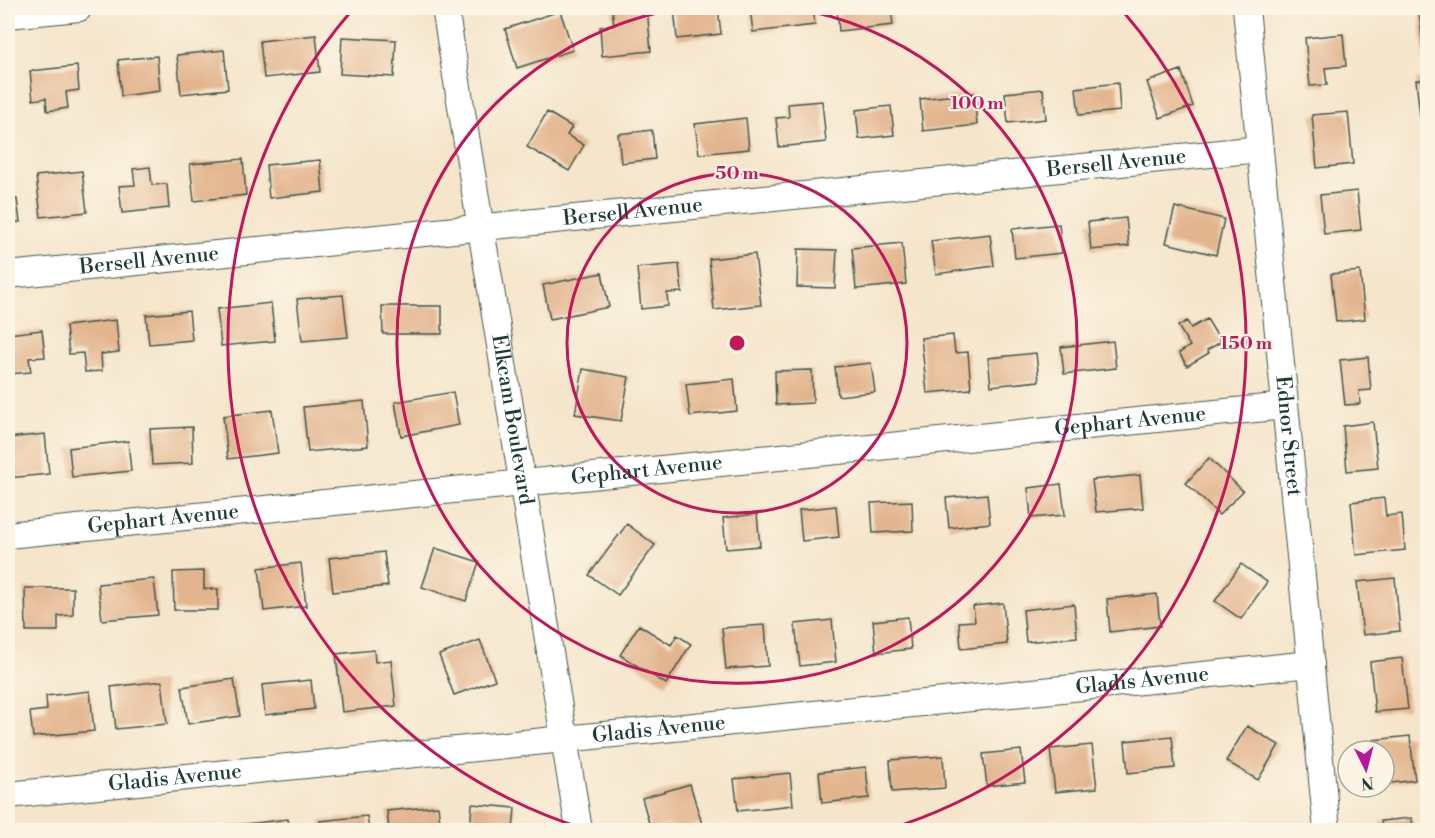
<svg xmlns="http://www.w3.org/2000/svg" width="1435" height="838" viewBox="0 0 1435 838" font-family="'Libre Bodoni',serif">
	<rect width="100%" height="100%" fill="#fcf5e5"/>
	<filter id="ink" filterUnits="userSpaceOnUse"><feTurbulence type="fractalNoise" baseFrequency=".0167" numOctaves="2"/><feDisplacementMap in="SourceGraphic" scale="12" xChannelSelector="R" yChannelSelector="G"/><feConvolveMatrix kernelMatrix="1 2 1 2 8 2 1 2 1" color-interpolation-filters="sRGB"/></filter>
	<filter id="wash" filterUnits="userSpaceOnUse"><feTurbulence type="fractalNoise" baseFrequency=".008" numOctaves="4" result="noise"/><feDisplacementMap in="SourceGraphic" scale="24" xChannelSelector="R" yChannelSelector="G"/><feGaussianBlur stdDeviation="1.35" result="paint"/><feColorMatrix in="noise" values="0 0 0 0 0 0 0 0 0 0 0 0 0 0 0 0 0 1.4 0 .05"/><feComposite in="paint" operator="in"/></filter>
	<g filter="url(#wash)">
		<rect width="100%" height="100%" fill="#f5e5cb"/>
		<g id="blocks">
			<!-- building -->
			<path fill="#e3b58f" d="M 612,8 L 647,8 L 651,51 L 602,56 L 600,27 L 614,25 Z
				M 674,8 L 718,8 L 721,34 L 677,39 Z
				M 750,8 L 813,8 L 815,25 L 753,32 Z
				M 837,8 L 891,8 L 893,25 L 839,31 Z
				M 1428,10 L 1428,58 L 1424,58 L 1419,11 Z
				M 560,11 L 573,50 L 517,68 L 505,29 Z
				M 1343,34 L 1346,66 L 1325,68 L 1327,85 L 1310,86 L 1305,38 Z
				M 316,35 L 320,72 L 264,78 L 260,41 Z
				M 342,37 L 396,40 L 394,77 L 340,74 Z
				M 224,50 L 228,89 L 181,94 L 177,55 Z
				M 157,56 L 160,91 L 121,96 L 118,60 Z
				M 77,66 L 79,90 L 66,92 L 68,108 L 47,111 L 46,98 L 33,100 L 30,71 Z
				M 1181,70 L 1193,106 L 1160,118 L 1147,82 Z
				M 1428,79 L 1428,115 L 1420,116 L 1416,80 Z
				M 1118,83 L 1120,111 L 1079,115 L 1076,88 Z
				M 1043,89 L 1046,119 L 1008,123 L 1005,93 Z
				M 974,93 L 977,125 L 923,131 L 920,99 Z
				M 822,101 L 826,142 L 779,147 L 776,118 L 789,117 L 788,104 Z
				M 891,106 L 894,135 L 859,139 L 856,110 Z
				M 547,112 L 572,127 L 567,135 L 584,145 L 569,171 L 527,147 Z
				M 1348,112 L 1353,164 L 1317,168 L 1312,115 Z
				M 746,118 L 749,149 L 699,154 L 695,124 Z
				M 652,130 L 655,159 L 621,163 L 618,134 Z
				M 243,159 L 246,195 L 194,201 L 190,164 Z
				M 320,160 L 323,192 L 269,198 L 266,165 Z
				M 150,167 L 152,185 L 167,184 L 169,208 L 122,213 L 119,186 L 135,185 L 133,169 Z
				M 82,171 L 87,212 L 41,217 L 36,176 Z
				M 1357,191 L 1361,230 L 1324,234 L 1320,195 Z
				M 17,199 L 20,222 L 8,223 L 8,200 Z
				M 1175,207 L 1224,219 L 1216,255 L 1166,243 Z
				M 1126,218 L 1129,246 L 1091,250 L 1088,222 Z
				M 1059,224 L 1062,253 L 1015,258 L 1012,229 Z
				M 990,234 L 994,266 L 936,274 L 931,241 Z
				M 902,243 L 906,284 L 856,289 L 852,248 Z
				M 798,249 L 837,250 L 835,288 L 797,287 Z
				M 755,254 L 761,305 L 714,310 L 709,259 Z
				M 679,264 L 682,292 L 667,293 L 668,306 L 641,309 L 637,268 Z
				M 1360,271 L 1365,319 L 1336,322 L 1331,274 Z
				M 602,273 L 609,307 L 550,319 L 543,285 Z
				M 343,295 L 348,337 L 302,341 L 297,299 Z
				M 271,303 L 275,341 L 221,346 L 217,309 Z
				M 382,306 L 442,306 L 442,334 L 383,334 Z
				M 189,311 L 192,340 L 149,344 L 146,315 Z
				M 1207,319 L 1221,342 L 1207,350 L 1209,353 L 1187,366 L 1179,353 L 1190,346 L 1178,326 L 1187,321 L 1191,328 Z
				M 116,320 L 119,352 L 101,354 L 102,371 L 85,372 L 83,353 L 69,354 L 66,326 Z
				M 42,330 L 45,357 L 29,358 L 31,372 L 8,374 L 8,334 Z
				M 953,335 L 955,353 L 968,352 L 971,389 L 927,393 L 921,338 Z
				M 1113,341 L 1116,368 L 1064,374 L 1061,347 Z
				M 1036,353 L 1039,381 L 991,386 L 988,358 Z
				M 1368,357 L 1371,390 L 1359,391 L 1360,404 L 1345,405 L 1340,360 Z
				M 871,363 L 875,392 L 838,396 L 835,367 Z
				M 583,369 L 629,377 L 621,421 L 575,414 Z
				M 812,370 L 813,403 L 776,405 L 775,371 Z
				M 734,379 L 737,411 L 690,416 L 686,384 Z
				M 453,392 L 459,425 L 401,436 L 395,402 Z
				M 364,401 L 368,446 L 308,452 L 303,407 Z
				M 272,410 L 278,453 L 228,459 L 223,416 Z
				M 1373,422 L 1378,468 L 1347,471 L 1343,426 Z
				M 192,427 L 193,463 L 152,465 L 150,429 Z
				M 45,434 L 49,474 L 8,478 L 8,438 Z
				M 128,441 L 131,471 L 72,477 L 69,448 Z
				M 1209,458 L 1243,491 L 1219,515 L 1186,483 Z
				M 1140,475 L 1143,508 L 1096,512 L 1092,480 Z
				M 1061,484 L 1065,515 L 1031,518 L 1028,488 Z
				M 987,494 L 990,523 L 949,528 L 946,498 Z
				M 1384,498 L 1386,516 L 1402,514 L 1405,550 L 1356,555 L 1351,502 Z
				M 912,501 L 913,531 L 873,533 L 871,503 Z
				M 836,506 L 839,537 L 802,541 L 799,510 Z
				M 757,514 L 760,546 L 726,549 L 723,518 Z
				M 627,524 L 655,545 L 618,595 L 589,575 Z
				M 435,548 L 479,562 L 466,601 L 422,587 Z
				M 384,552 L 388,586 L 333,592 L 329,558 Z
				M 301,563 L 306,606 L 264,611 L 259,568 Z
				M 1241,564 L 1267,582 L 1241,619 L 1215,601 Z
				M 204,571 L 204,589 L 218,589 L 218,610 L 174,610 L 173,572 Z
				M 1395,578 L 1400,631 L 1363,635 L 1357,582 Z
				M 154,579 L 158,615 L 102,620 L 98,584 Z
				M 25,588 L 73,588 L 73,615 L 58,616 L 58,631 L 26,631 Z
				M 1157,594 L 1160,626 L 1110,632 L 1107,599 Z
				M 1003,603 L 1007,644 L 961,649 L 959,622 L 975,621 L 973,606 Z
				M 1074,604 L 1077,637 L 1026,642 L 1023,610 Z
				M 908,617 L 911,649 L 876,653 L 873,621 Z
				M 832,620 L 836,662 L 800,666 L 795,624 Z
				M 639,625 L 671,645 L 677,635 L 691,644 L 666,684 L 620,655 Z
				M 765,625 L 768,666 L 726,669 L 722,628 Z
				M 480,640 L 495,680 L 454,695 L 439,655 Z
				M 374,650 L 375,662 L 391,660 L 396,706 L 342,712 L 336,654 Z
				M 1402,658 L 1408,709 L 1375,712 L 1370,662 Z
				M 234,679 L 240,716 L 188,724 L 182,687 Z
				M 311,680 L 314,709 L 265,715 L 262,685 Z
				M 162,681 L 167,724 L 116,729 L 111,687 Z
				M 90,691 L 94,731 L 33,737 L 30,712 L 47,710 L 46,696 Z
				M 1247,726 L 1279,745 L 1258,780 L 1226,761 Z
				M 1172,736 L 1175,768 L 1128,773 L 1125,741 Z
				M 1410,736 L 1415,780 L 1384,784 L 1384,751 L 1374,751 L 1373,740 Z
				M 1092,745 L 1097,788 L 1055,792 L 1050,749 Z
				M 1021,750 L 1025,782 L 987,786 L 983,754 Z
				M 943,756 L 945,788 L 892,792 L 890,760 Z
				M 866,767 L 869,798 L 822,803 L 819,772 Z
				M 790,773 L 793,805 L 738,811 L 734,779 Z
				M 690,784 L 702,824 L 681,830 L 672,830 L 670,824 L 651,830 L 642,798 Z
				M 472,804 L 515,808 L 513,830 L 470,830 Z
				M 438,806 L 441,830 L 389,830 L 387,811 Z
				M 367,816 L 369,830 L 321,830 L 320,821 Z
				M 1412,818 L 1413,830 L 1382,830 L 1381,821 Z
				M 288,819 L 290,830 L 231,830 L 230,826 Z"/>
		</g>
	</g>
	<g filter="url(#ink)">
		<use href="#blocks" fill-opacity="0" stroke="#3f564b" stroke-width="1.5"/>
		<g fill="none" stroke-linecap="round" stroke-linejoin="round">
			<defs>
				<g id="street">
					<path id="s1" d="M 445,8 L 579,830"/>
					<path id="s2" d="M 1246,8 L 1327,830"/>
					<path d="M 8,15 L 79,8"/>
					<path id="s3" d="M 8,275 L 1260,149"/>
					<path id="s4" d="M 8,535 L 1285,406"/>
					<path id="s5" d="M 8,795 L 1311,664"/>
				</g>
			</defs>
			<!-- street casing -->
			<use href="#street" stroke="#3f564b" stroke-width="28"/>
			<!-- street -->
			<use href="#street" stroke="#fff" stroke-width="26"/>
		</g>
	</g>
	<!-- distance rings -->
	<g fill="none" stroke="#c2185b" stroke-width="3">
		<circle cx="737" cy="343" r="170"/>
		<path d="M793 8A340 340 0 1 1 681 8"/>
		<path d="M588 830A509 509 0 0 1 353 9M1121 9A509 509 0 0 1 886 830"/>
	</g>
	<g text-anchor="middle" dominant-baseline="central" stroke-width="4.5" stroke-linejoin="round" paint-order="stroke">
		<!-- street labels -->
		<g font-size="21" fill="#1f3d34" stroke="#fcf5e5">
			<text stroke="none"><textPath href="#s3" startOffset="1114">Bersell Avenue</textPath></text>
			<text stroke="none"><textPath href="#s3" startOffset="628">Bersell Avenue</textPath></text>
			<text stroke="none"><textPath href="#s3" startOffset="142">Bersell Avenue</textPath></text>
			<text stroke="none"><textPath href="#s1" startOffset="417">Elkcam Boulevard</textPath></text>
			<text stroke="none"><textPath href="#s4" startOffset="1128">Gephart Avenue</textPath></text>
			<text stroke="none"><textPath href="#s2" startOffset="430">Ednor Street</textPath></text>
			<text stroke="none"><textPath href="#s4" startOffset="642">Gephart Avenue</textPath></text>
			<text stroke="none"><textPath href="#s4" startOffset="156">Gephart Avenue</textPath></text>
			<text stroke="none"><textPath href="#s5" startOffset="1140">Gladis Avenue</textPath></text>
			<text stroke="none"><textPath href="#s5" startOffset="654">Gladis Avenue</textPath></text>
			<text stroke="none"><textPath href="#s5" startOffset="168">Gladis Avenue</textPath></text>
		</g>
	</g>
	<circle cx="737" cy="343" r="9" fill="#c2185b" stroke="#fcf5e5" stroke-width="3"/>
	<g font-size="18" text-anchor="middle" font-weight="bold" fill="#c2185b" stroke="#fcf5e5" stroke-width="4.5" stroke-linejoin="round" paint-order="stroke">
		<text x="977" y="109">100 m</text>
		<text x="737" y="179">50 m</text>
		<text x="1246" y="349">150 m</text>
	</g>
	<!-- margin -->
	<rect width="1435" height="838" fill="none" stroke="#fcf5e5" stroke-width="30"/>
	<!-- north arrow -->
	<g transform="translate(1366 769) rotate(174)"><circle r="28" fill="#fcf5e5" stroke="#a4ab9e" stroke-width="1.5"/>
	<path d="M0-4.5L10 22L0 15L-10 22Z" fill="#b5179e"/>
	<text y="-9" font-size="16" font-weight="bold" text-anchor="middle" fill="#1f3d34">N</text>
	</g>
</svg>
